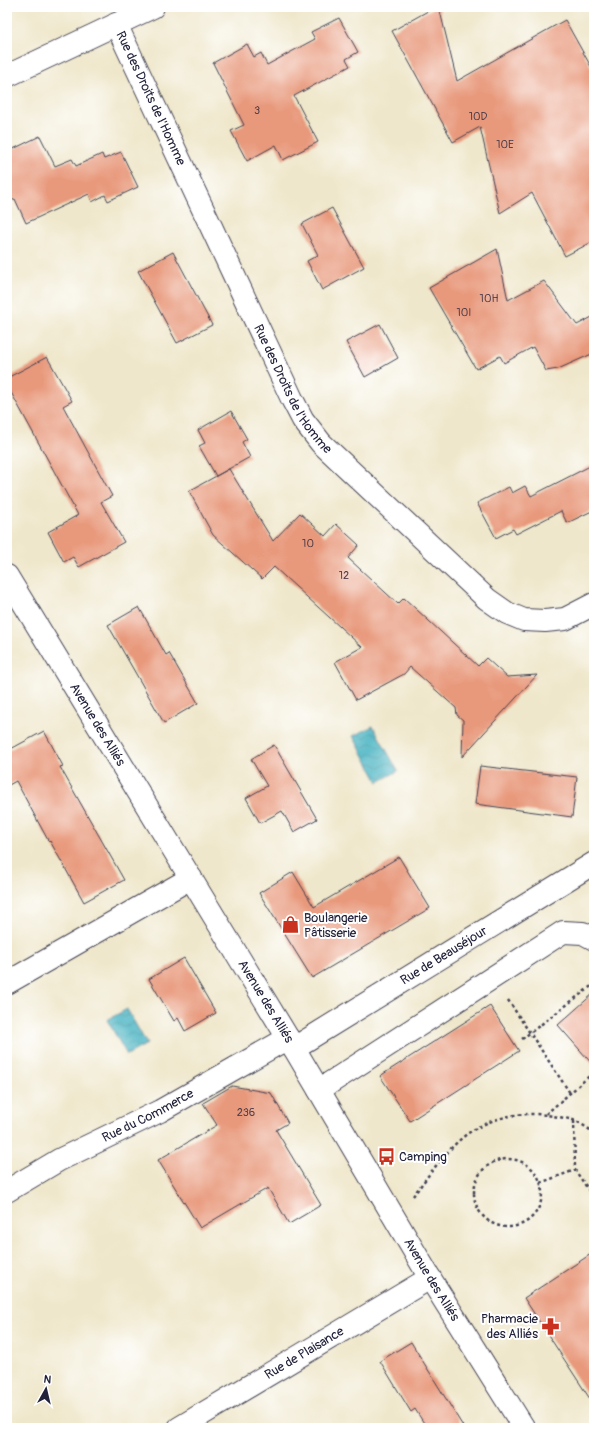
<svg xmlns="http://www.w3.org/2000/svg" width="601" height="1435" viewBox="0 0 601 1435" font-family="Pangolin,sans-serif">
	<defs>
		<pattern id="water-waves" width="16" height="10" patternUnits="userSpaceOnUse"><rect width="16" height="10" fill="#45b2c1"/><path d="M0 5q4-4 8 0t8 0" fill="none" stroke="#39909e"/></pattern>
	</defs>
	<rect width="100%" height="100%" fill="#fff"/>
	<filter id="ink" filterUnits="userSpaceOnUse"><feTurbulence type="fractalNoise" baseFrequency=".025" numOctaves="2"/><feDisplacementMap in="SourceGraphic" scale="8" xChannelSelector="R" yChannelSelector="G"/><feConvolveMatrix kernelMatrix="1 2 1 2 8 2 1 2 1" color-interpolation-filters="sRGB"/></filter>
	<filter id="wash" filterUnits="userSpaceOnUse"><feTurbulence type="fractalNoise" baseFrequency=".012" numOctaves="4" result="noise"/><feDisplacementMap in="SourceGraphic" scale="16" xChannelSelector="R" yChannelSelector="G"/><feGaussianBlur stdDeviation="0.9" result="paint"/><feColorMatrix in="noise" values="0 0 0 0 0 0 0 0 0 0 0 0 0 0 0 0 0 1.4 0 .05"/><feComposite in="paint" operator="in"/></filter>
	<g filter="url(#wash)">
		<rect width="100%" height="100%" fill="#efe7cb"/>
		<!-- water -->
		<path fill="url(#water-waves)" stroke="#346a7e" d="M 373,726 L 398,771 L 378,782 L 353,736 Z
			M 127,1009 L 147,1044 L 127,1055 L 107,1020 Z"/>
		<g id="blocks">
			<!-- building -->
			<path fill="#e8997b" d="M 435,7 L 439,7 L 457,81 L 565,20 L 594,72 L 594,241 L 565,256 L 532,193 L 500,213 L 480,127 L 453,142 L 392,31 Z
				M 339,18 L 358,52 L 346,59 L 350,66 L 294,96 L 318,142 L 283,160 L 276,145 L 247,161 L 231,131 L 244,125 L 213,63 L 247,44 L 254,57 L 261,53 L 267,65 L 315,39 L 311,32 Z
				M 40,136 L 55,166 L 72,159 L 76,166 L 102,154 L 104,159 L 121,152 L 138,187 L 108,201 L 105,195 L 92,202 L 89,194 L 26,223 L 15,199 L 7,203 L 7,152 Z
				M 332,208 L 364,267 L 322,290 L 307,261 L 318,255 L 302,224 Z
				M 497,249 L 508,300 L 544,281 L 577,325 L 594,316 L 594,353 L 558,369 L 546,371 L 533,347 L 504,363 L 500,356 L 476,369 L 429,288 Z
				M 173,252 L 212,325 L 177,343 L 138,271 Z
				M 380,324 L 398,358 L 365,377 L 346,342 Z
				M 47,357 L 72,401 L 63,406 L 112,496 L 101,502 L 124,542 L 79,567 L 73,557 L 64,562 L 48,532 L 78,515 L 7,385 L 7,378 Z
				M 231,411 L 247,439 L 242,442 L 250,457 L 216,476 L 199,446 L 205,443 L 198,430 Z
				M 594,464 L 594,510 L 567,523 L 561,511 L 516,534 L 513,529 L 496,538 L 477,503 L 509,487 L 512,493 L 525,486 L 531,496 Z
				M 229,469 L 273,541 L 300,513 L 325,536 L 336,524 L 359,545 L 348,558 L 398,604 L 404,598 L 478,666 L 486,658 L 507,677 L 537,675 L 462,757 L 463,720 L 457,715 L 456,708 L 410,667 L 404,674 L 356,700 L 335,662 L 362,647 L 274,567 L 262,579 L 213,535 L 189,491 Z
				M 139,607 L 166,655 L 169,653 L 198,703 L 164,723 L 108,625 Z
				M 44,731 L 63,766 L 60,767 L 124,880 L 84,902 L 50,841 L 49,842 L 16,781 L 7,786 L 7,751 Z
				M 274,745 L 317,819 L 294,832 L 282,811 L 260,823 L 246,798 L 267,786 L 251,759 Z
				M 480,766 L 577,777 L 572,817 L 475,804 Z
				M 399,857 L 430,908 L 312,978 L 259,893 L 293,872 L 314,907 Z
				M 184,958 L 216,1013 L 185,1031 L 178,1018 L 174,1021 L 149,979 Z
				M 594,993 L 594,1066 L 558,1025 Z
				M 490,1006 L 519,1051 L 410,1121 L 380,1076 Z
				M 232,1086 L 271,1093 L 288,1123 L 276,1130 L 321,1205 L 289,1224 L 268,1188 L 200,1228 L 158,1160 L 217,1125 L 203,1103 Z
				M 594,1252 L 594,1405 L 524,1298 Z
				M 411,1342 L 427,1368 L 464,1428 L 427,1428 L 415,1409 L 411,1412 L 380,1361 Z"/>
		</g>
	</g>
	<g filter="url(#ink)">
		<use href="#blocks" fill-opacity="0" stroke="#414051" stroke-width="1"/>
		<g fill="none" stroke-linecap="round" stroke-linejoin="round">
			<defs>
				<g id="minor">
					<path id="s1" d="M 116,24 L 292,399 L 303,420 L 321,443 L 487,599 L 507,613 L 524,620 L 545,621 L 565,619 L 594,604"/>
					<path d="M 7,76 L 153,7"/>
					<path id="s2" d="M 7,576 L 294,1048 L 430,1278 L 524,1428"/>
					<path d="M 7,983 L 191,878"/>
					<path id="s3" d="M 294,1048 L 594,863"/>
					<path d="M 319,1090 L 563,932 L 583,933 L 594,939"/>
					<path id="s4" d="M 7,1191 L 59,1160 L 160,1111 L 288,1038"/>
					<path id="s5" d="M 179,1428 L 430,1278"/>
				</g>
			</defs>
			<!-- minor casing -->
			<use href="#minor" stroke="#414051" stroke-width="24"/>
			<!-- path -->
			<path stroke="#414051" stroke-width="2.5" stroke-dasharray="3 3" stroke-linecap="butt" d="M 508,1000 L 570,1093
				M 522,1039 L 594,984
				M 546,1114 L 594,1072
				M 574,1121 L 575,1170 L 594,1198
				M474 1193a34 34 0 1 1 68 0a34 34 0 1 1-68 0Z
				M 540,1183 L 575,1170
				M 413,1196 C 428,1176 450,1145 470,1132 C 497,1115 527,1110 558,1117 C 564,1118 571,1119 576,1121 C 582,1124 588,1129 594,1132"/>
			<!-- minor -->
			<use href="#minor" stroke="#fff" stroke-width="22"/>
		</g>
	</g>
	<!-- icons -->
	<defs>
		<symbol id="shop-bare" viewBox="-9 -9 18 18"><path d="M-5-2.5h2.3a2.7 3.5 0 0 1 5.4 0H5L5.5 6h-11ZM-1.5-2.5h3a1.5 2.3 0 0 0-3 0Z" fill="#c8321e" stroke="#fff" stroke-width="2.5" paint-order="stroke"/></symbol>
		<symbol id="bus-bare" viewBox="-9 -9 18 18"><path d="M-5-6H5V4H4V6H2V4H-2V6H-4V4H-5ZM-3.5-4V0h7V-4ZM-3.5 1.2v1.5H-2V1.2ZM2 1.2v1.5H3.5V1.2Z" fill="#c8321e" stroke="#fff" stroke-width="2.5" paint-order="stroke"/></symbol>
		<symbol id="pharmacy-bare" viewBox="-9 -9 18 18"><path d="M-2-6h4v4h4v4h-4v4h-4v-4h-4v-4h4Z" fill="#c8321e" stroke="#fff" stroke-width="2.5" paint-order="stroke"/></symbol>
	</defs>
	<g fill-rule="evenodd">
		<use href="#shop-bare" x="278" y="912" width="25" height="25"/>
		<use href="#bus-bare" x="374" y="1144" width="25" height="25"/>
		<use href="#pharmacy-bare" x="538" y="1314" width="25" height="25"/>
	</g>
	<g text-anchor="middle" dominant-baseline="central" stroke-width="4" stroke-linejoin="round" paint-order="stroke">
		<!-- number labels -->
		<g font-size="11" fill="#54404b">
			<text x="257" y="110">3</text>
			<text x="478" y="116">10D</text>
			<text x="505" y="144">10E</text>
			<text x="489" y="298">10H</text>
			<text x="464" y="312">10I</text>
			<text x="308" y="543">10</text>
			<text x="344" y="575">12</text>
			<text x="246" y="1112">236</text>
		</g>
		<!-- street labels -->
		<g font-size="13" fill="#22223b" stroke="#fff">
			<text stroke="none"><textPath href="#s1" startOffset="82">Rue des Droits de l'Homme</textPath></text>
			<text stroke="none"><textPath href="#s1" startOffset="406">Rue des Droits de l'Homme</textPath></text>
			<text stroke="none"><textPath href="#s2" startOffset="174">Avenue des Alliés</textPath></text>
			<text stroke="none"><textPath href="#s3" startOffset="176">Rue de Beauséjour</textPath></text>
			<text stroke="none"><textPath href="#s2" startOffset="498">Avenue des Alliés</textPath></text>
			<text stroke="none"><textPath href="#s4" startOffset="160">Rue du Commerce</textPath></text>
			<text stroke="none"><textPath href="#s2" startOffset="822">Avenue des Alliés</textPath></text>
			<text stroke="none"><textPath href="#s5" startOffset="146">Rue de Plaisance</textPath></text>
		</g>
		<!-- poi labels -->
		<g font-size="13" fill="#22223b" stroke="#fff" text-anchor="start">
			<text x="304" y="918">Boulangerie<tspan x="304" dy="15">Pâtisserie</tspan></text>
			<text x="399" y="1157">Camping</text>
			<text x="538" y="1319" text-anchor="end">Pharmacie<tspan x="538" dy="15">des Alliés</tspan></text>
		</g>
	</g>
	<!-- margin -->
	<rect width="601" height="1435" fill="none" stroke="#fff" stroke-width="24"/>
	<!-- north arrow -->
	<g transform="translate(46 1389) rotate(8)" stroke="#ffffff" stroke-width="3" paint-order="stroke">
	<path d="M0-3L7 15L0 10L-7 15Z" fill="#22223b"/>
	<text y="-6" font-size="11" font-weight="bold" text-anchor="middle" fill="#22223b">N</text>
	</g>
</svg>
